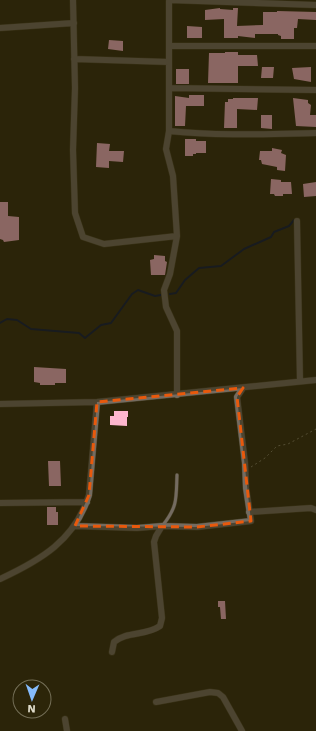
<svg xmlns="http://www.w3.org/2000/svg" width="316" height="731" viewBox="0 0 316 731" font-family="'Work Sans',sans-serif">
	<rect width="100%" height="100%" fill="#2c2509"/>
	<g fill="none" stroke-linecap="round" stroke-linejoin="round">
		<!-- stream -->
		<path stroke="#00103a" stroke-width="2" d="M 170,294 L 176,293 L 185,280 L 199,268 L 221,266 L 244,249 L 271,237 L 274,232 L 289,226 L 294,220
			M 0,323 L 7,319 L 17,320 L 31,329 L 79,333 L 85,338 L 101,325 L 111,323 L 132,294 L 138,290 L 155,296 L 161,295"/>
	</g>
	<!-- building -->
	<path fill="#fdb6ce" d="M 220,8 L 220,9 L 233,10 L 233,8 L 238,8 L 237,26 L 263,25 L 263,12 L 277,12 L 277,11 L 316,12 L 316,20 L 298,19 L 297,28 L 294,28 L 294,39 L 281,39 L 281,36 L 278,35 L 278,34 L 255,34 L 255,38 L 238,36 L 238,38 L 224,38 L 224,19 L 205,20 L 205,10 Z
		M 187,26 L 202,27 L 202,38 L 187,38 Z
		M 109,40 L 123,41 L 123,51 L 108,49 Z
		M 225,52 L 238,52 L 238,55 L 257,55 L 258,66 L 238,66 L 238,83 L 208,83 L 209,53 L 225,53 Z
		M 262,67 L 274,67 L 273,78 L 261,78 Z
		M 311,67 L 311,82 L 294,79 L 292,68 Z
		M 176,69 L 189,69 L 189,84 L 176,84 Z
		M 189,95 L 204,95 L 204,106 L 186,106 L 185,126 L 175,126 L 175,96 L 189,98 Z
		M 233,98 L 258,98 L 257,110 L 237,109 L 237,128 L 224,128 L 225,102 L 228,102 L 228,99 L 233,99 Z
		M 293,98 L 308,100 L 308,103 L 311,105 L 310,115 L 316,115 L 316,127 L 296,126 Z
		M 261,115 L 272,115 L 272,129 L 261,128 Z
		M 185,139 L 196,139 L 196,141 L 206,141 L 206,153 L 196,153 L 196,154 L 193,154 L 193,156 L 185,156 Z
		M 97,143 L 110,144 L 109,151 L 124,151 L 123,162 L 109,161 L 109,168 L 96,167 Z
		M 272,148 L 282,150 L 281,153 L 286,155 L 285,171 L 277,170 L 277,167 L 262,164 L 261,160 L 259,160 L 260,151 L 272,151 Z
		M 271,179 L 281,180 L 281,182 L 291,182 L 292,194 L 283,194 L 283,196 L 275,196 L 274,194 L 270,194 Z
		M 316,182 L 316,196 L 304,197 L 303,184 Z
		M 0,202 L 8,202 L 8,216 L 19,217 L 19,240 L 4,242 L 3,240 L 0,239 Z
		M 154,255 L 165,256 L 165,261 L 167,262 L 165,275 L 151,275 L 150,260 L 154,259 Z
		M 34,367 L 66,369 L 66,383 L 55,383 L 55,385 L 40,385 L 40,383 L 34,382 Z
		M 114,411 L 128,411 L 128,417 L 127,417 L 127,426 L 110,425 L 110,416 L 114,416 Z
		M 48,461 L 60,461 L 61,486 L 49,486 Z
		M 47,507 L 56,507 L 56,512 L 58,512 L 58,525 L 47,525 Z
		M 218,601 L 225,601 L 226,619 L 221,619 L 220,607 L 218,607 Z"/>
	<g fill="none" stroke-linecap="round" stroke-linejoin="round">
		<defs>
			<path id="service" d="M 163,525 C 178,506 176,498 177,475"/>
			<path id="minor" d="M 73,0 L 75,88 L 73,150 L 75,213 L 83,237 L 104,244 L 177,236
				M 169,0 L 169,46 L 316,46
				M 169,0 L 316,5
				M 0,28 L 74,23
				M 169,46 L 169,88 L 316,90
				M 74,59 L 169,62
				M 169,88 L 169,131 L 166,149 L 173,176 L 177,236 L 170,274 L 164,290 L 166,307 L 177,331 L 177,395
				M 169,131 C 217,136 267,134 316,133
				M 297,221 L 300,381
				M 0,404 L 97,402 L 316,380
				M 0,503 L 87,502
				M 249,512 L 311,508 L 316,510
				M 75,526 L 137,528 L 162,526 L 156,536 L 154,542 L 162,618 L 160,626 C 146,636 127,631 114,642 L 112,652
				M 162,526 L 197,527 L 251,521 L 246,488 L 245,463 L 237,397 L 243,388
				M 0,579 C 41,560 75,540 89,495 L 97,402
				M 156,702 L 210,692 L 218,693 L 223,697 L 242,731
				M 65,719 L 67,731"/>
		</defs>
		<!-- service casing -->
		<use href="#service" stroke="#494228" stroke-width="4"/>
		<!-- minor casing -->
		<use href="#minor" stroke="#494228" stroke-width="7"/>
		<!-- path -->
		<path stroke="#847f68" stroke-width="1" stroke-dasharray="2 3" stroke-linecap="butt" d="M 251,467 L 265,458 L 277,446 L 288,444 L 316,429"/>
		<!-- service -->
		<use href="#service" stroke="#746b60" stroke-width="3"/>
		<!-- minor -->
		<use href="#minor" stroke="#746b60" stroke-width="6"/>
	</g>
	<!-- marked area -->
	<path d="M0 0H316V731H0ZM 243,388 L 237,397 L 251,521 L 197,527 L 75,526 L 89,495 L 97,402 Z" fill="#2c2509" fill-opacity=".55" fill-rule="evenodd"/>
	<path fill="none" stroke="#e8590c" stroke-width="3" stroke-dasharray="8 5" stroke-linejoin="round" d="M 243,388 L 237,397 L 251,521 L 197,527 L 75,526 L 89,495 L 97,402 Z"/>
	<!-- north arrow -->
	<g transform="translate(32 699) rotate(182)"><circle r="19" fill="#2c2509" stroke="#746f57"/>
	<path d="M0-3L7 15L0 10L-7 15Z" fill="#85bbfb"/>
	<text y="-6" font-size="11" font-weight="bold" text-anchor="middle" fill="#e0ddcc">N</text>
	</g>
</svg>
